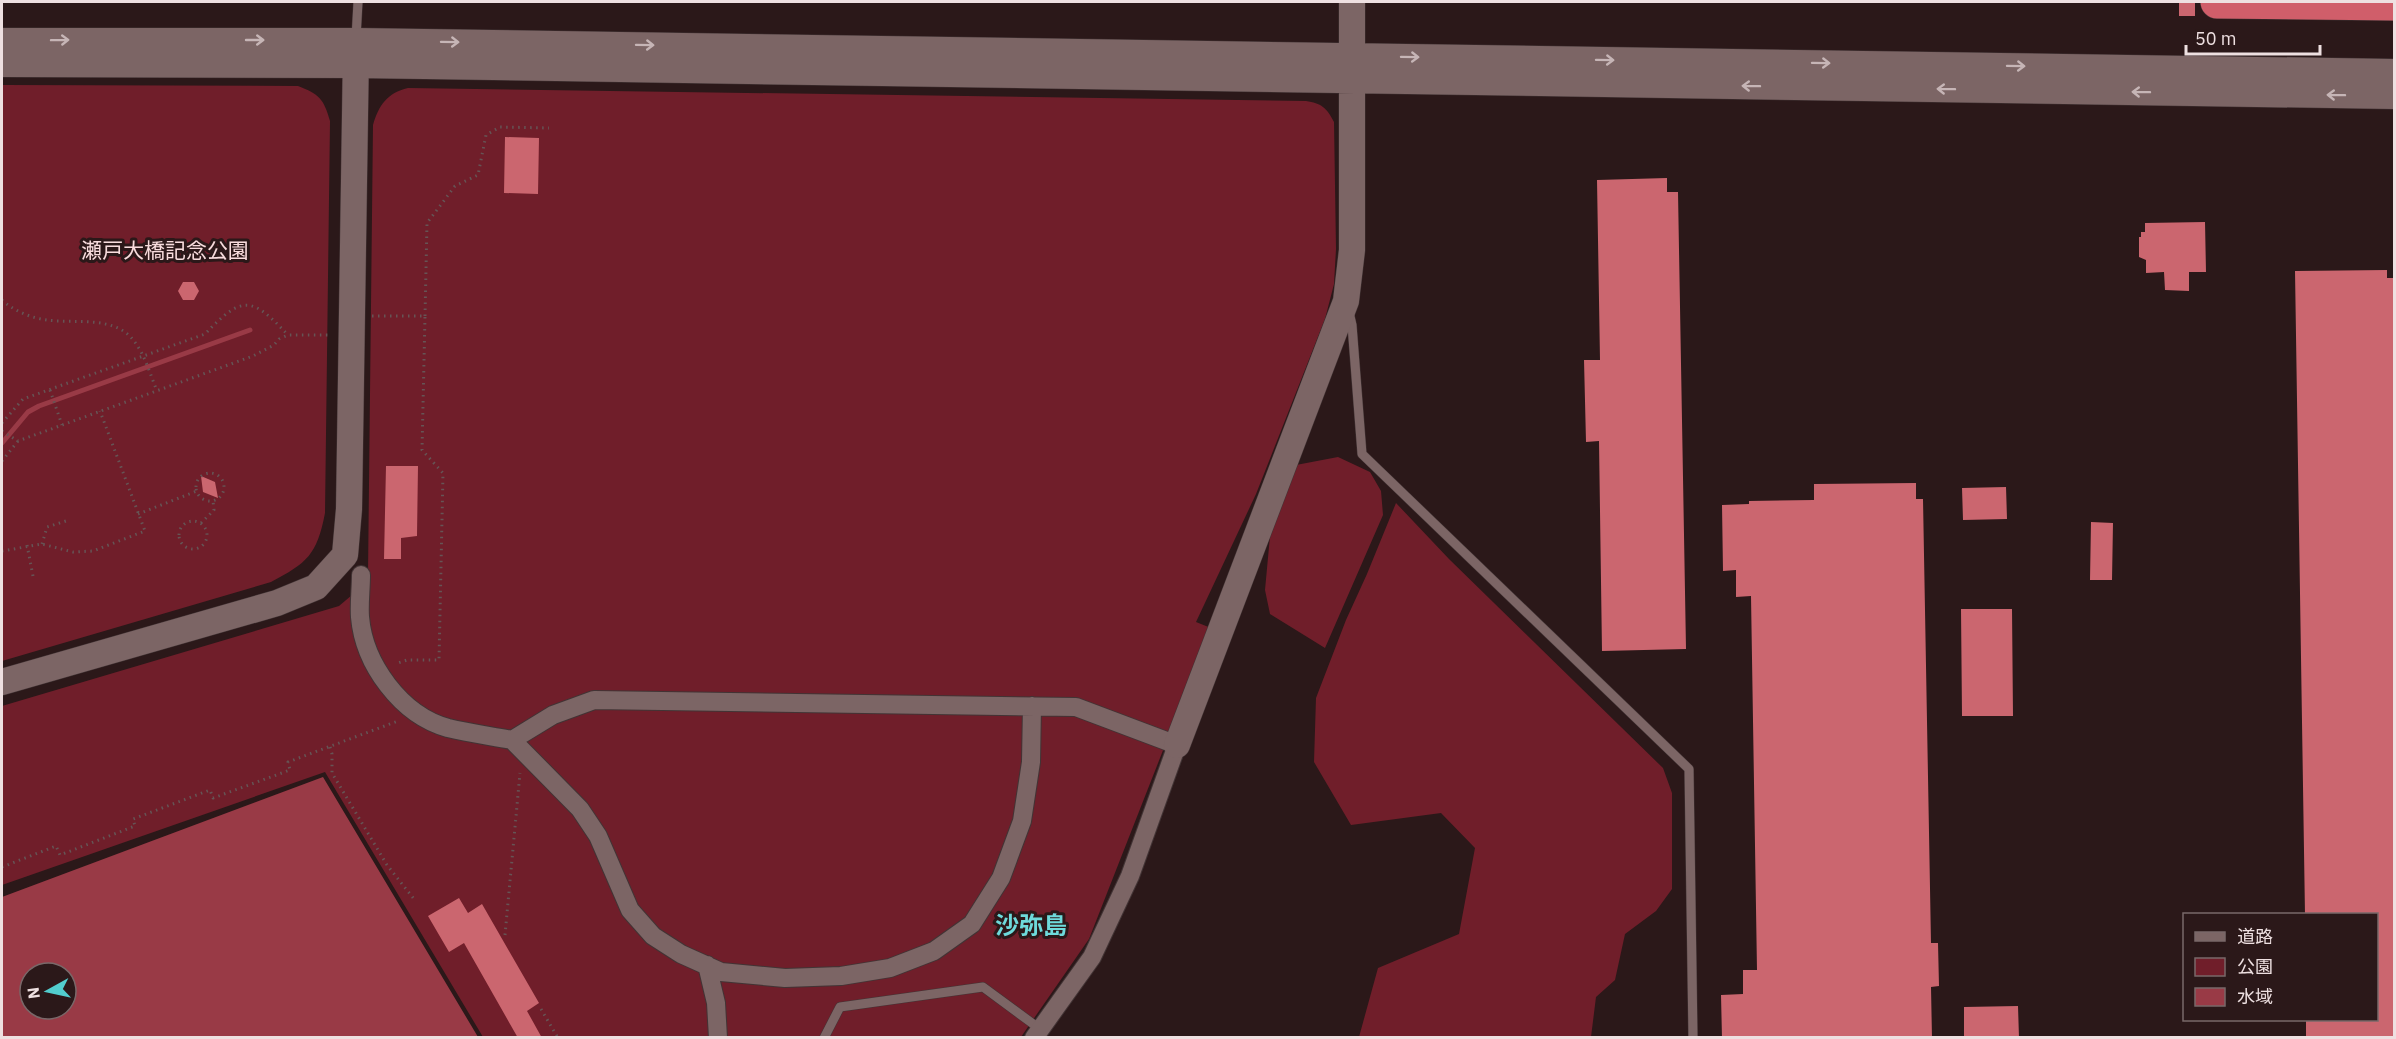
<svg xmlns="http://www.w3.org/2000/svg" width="2396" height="1039" viewBox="0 0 2396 1039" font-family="'IBM Plex Sans','Noto Sans JP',sans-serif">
	<rect width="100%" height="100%" fill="#2b1819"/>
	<!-- green -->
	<path fill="#701e2a" d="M 2,85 L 298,86 C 319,94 324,99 330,121 L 325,513 C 317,555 307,563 271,582 L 2,661 Z
		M 408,88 L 1306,101 C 1321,103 1327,108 1334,122 L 1336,249 L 1334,284 L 1325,319 L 1256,494 L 1196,622 L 1211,628 L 1089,939 L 1021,1037 L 483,1037 L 325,772 L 2,885 L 2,706 L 339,606 L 352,595 L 368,574 L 373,125 C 379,105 387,93 408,88 Z
		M 1338,457 L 1370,472 L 1381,491 L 1383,515 L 1325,648 L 1270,614 L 1265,590 L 1270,536 L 1296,465 Z
		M 1396,503 L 1449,559 L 1663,768 L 1672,793 L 1672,889 L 1656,911 L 1625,934 L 1615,980 L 1596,997 L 1591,1037 L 1359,1037 L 1378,968 L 1459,934 L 1475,848 L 1441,813 L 1351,825 L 1314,762 L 1316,698 L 1346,620 L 1367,574 Z"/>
	<!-- water -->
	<path fill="#993a46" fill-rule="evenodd" d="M 323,777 L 478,1037 L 2,1037 L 2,897 ZM 30,973 L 66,973 L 66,1009 L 30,1009 Z"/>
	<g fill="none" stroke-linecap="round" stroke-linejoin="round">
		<!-- stream -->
		<path stroke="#993a46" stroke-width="5" d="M 2,443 L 28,412 L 39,406 L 250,330"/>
	</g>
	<!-- building -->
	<path fill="#cb666f" d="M 2179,2 L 2195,2 L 2195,16 L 2179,16 Z
		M 505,137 L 539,138 L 538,194 L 504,193 Z
		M 1667,178 L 1667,192 L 1678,192 L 1686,649 L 1602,651 L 1599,441 L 1586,442 L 1584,360 L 1600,360 L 1597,180 Z
		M 2205,222 L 2206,272 L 2189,272 L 2189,291 L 2165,290 L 2164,272 L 2146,273 L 2146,260 L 2139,257 L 2139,237 L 2141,237 L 2141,232 L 2145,232 L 2145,223 Z
		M 2387,270 L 2387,278 L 2394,278 L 2394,1038 L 2306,1038 L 2306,1020 L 2376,1020 L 2376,915 L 2305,915 L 2295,271 Z
		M 183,282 L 194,282 L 199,291 L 194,300 L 183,300 L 178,291 Z
		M 386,466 L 418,466 L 417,536 L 401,538 L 401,559 L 384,559 Z
		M 201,476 L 215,482 L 218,498 L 203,492 Z
		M 1916,483 L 1916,499 L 1923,499 L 1931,943 L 1938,943 L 1939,986 L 1931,987 L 1932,1038 L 1722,1038 L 1721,995 L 1743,994 L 1743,970 L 1757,970 L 1751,596 L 1736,597 L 1736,570 L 1723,571 L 1722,505 L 1749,504 L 1749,501 L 1814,500 L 1814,484 Z
		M 2006,487 L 2007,519 L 1963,520 L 1962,488 Z
		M 2091,522 L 2113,523 L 2112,580 L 2090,580 Z
		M 1961,609 L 2012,609 L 2013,716 L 1962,716 Z
		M 459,898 L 468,913 L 482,904 L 539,1003 L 527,1011 L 542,1038 L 518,1038 L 464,943 L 449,952 L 428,916 Z
		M 2018,1006 L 2019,1038 L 1964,1038 L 1964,1007 Z"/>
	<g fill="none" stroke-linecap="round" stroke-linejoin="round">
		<defs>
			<path id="lane" d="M 356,38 L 358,2
				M 1349,312 L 1352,325 L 1362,454 L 1689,769 L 1693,1038
				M 824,1038 L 840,1007 L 983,987 L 1040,1029"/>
			<path id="street" d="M 361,575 C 361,589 359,603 360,617 C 364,664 401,715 448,728 C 469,733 491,736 512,740 L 553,715 L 594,700 L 1076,707 L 1177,745 L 1130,876 L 1092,957 L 1034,1038
				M 512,740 L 580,809 L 598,836 L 630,910 L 653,936 L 681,954 L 721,972 L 785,978 L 841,976 L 890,968 L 934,951 L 972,924 L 1001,878 L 1022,821 L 1031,762 L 1032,706
				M 707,965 L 716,1003 L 718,1038"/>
			<path id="secondary" d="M 2,41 L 356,41 L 2394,72
				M 2,64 L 356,65 L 2394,96
				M 2,682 L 277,603 L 316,587 L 345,555 L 349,509 L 356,50
				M 1177,745 L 1346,301 L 1352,250 L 1352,2"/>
			<path id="highway" d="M 2217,2 L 2394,4"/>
		</defs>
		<!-- lane casing -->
		<use href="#lane" stroke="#423435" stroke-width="10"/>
		<!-- street casing -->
		<use href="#street" stroke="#423435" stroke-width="20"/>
		<!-- secondary casing -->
		<use href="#secondary" stroke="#423435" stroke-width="27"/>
		<!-- highway casing -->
		<use href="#highway" stroke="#423435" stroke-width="34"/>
		<!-- path -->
		<path stroke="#665455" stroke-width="3" stroke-dasharray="1.5 4.5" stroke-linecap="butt" d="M 2,300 C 14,311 31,318 47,320 C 75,324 115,315 134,341 C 145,355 150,374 157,391
			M 372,316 L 425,316 L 422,450 L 443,473 L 439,660 L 407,660 L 395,664
			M 425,316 L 427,223 L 455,186 L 478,175 L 486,135 L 500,127 L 549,128
			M 50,390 L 62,425
			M 2,423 L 23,399 L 205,334 C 243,294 252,297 288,335
			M 2,431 L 18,441 L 253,356 L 274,345 L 279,339 L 288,335 L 331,335
			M 2,461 L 18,441
			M196 487a14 14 0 1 1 28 0a14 14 0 1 1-28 0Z
			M 138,514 L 197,491
			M179 535a14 14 0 1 1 28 0a14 14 0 1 1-28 0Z
			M 201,523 L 214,510 L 213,501
			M 42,544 L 47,527 L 69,520
			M 27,545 L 33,576
			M 2,551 L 42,544 L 73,552 L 93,551 L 145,531 L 100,411
			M 330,747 L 332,754 L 332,773 L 387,865 L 414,899
			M 2,867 L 56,846 L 60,855 L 135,826 L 133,819 L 210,790 L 213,798 L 290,770 L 288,762 L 398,721
			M 505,935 L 520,773
			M 541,1009 L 558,1038"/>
		<!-- lane -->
		<use href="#lane" stroke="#7c6565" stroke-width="9"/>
		<!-- street -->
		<use href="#street" stroke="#7c6565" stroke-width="18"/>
		<!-- secondary -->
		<use href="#secondary" stroke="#7c6565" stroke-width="26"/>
		<!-- highway -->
		<use href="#highway" stroke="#d05e6a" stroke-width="33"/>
	</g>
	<!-- one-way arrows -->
	<defs><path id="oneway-shaft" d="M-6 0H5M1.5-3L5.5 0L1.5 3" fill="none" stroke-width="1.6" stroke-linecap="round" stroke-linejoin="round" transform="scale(1.5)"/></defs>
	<g stroke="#c6b5b6">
		<use href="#oneway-shaft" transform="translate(60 40) rotate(-1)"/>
		<use href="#oneway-shaft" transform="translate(255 40)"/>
		<use href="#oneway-shaft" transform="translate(450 42) rotate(1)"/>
		<use href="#oneway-shaft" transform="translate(645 45) rotate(1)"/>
		<use href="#oneway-shaft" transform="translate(1410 57) rotate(1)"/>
		<use href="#oneway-shaft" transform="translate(1605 60) rotate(1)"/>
		<use href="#oneway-shaft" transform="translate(1821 63) rotate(1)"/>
		<use href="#oneway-shaft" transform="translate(2016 66) rotate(1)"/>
		<use href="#oneway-shaft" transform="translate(1751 86) rotate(-179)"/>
		<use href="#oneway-shaft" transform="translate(1946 89) rotate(-179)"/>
		<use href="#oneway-shaft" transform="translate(2141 92) rotate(-179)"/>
		<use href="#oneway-shaft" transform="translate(2336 95) rotate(-179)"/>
	</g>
	<g text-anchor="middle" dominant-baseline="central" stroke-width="6" stroke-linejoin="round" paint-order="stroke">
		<!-- park labels -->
		<g font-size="21" fill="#f8dcdd" stroke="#2b1819">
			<text x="165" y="250">瀬戸大橋記念公園</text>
		</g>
		<!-- quarter labels -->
		<g font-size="24" font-weight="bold" fill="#6edadb" stroke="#2b1819">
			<text x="1031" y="925">沙弥島</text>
		</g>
	</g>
	<!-- border -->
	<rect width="2396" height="1039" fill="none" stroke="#eee0e1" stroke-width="6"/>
	<!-- legend -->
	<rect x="2183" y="913" width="195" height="108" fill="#2b1819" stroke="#796869" stroke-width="1.5"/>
	<rect x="2195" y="932" width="30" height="9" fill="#7c6565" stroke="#796869" stroke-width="1.5"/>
	<text x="2237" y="943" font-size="18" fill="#eee0e1">道路</text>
	<rect x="2195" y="958" width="30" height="18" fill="#701e2a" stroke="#796869" stroke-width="1.5"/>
	<text x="2237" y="973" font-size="18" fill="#eee0e1">公園</text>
	<rect x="2195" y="988" width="30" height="18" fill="#993a46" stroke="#796869" stroke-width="1.5"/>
	<text x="2237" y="1003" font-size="18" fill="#eee0e1">水域</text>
	<!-- north arrow -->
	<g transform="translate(48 991) rotate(262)"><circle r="28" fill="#2b1819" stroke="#796869" stroke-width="1.5"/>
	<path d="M0-4.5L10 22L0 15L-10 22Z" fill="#52cdce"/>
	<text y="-9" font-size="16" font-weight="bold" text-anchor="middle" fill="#eee0e1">N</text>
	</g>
	<!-- scale -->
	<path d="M2186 45v9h134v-9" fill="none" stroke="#eee0e1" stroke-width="3"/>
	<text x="2195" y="45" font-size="18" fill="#eee0e1" stroke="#2b1819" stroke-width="4.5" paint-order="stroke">50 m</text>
</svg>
